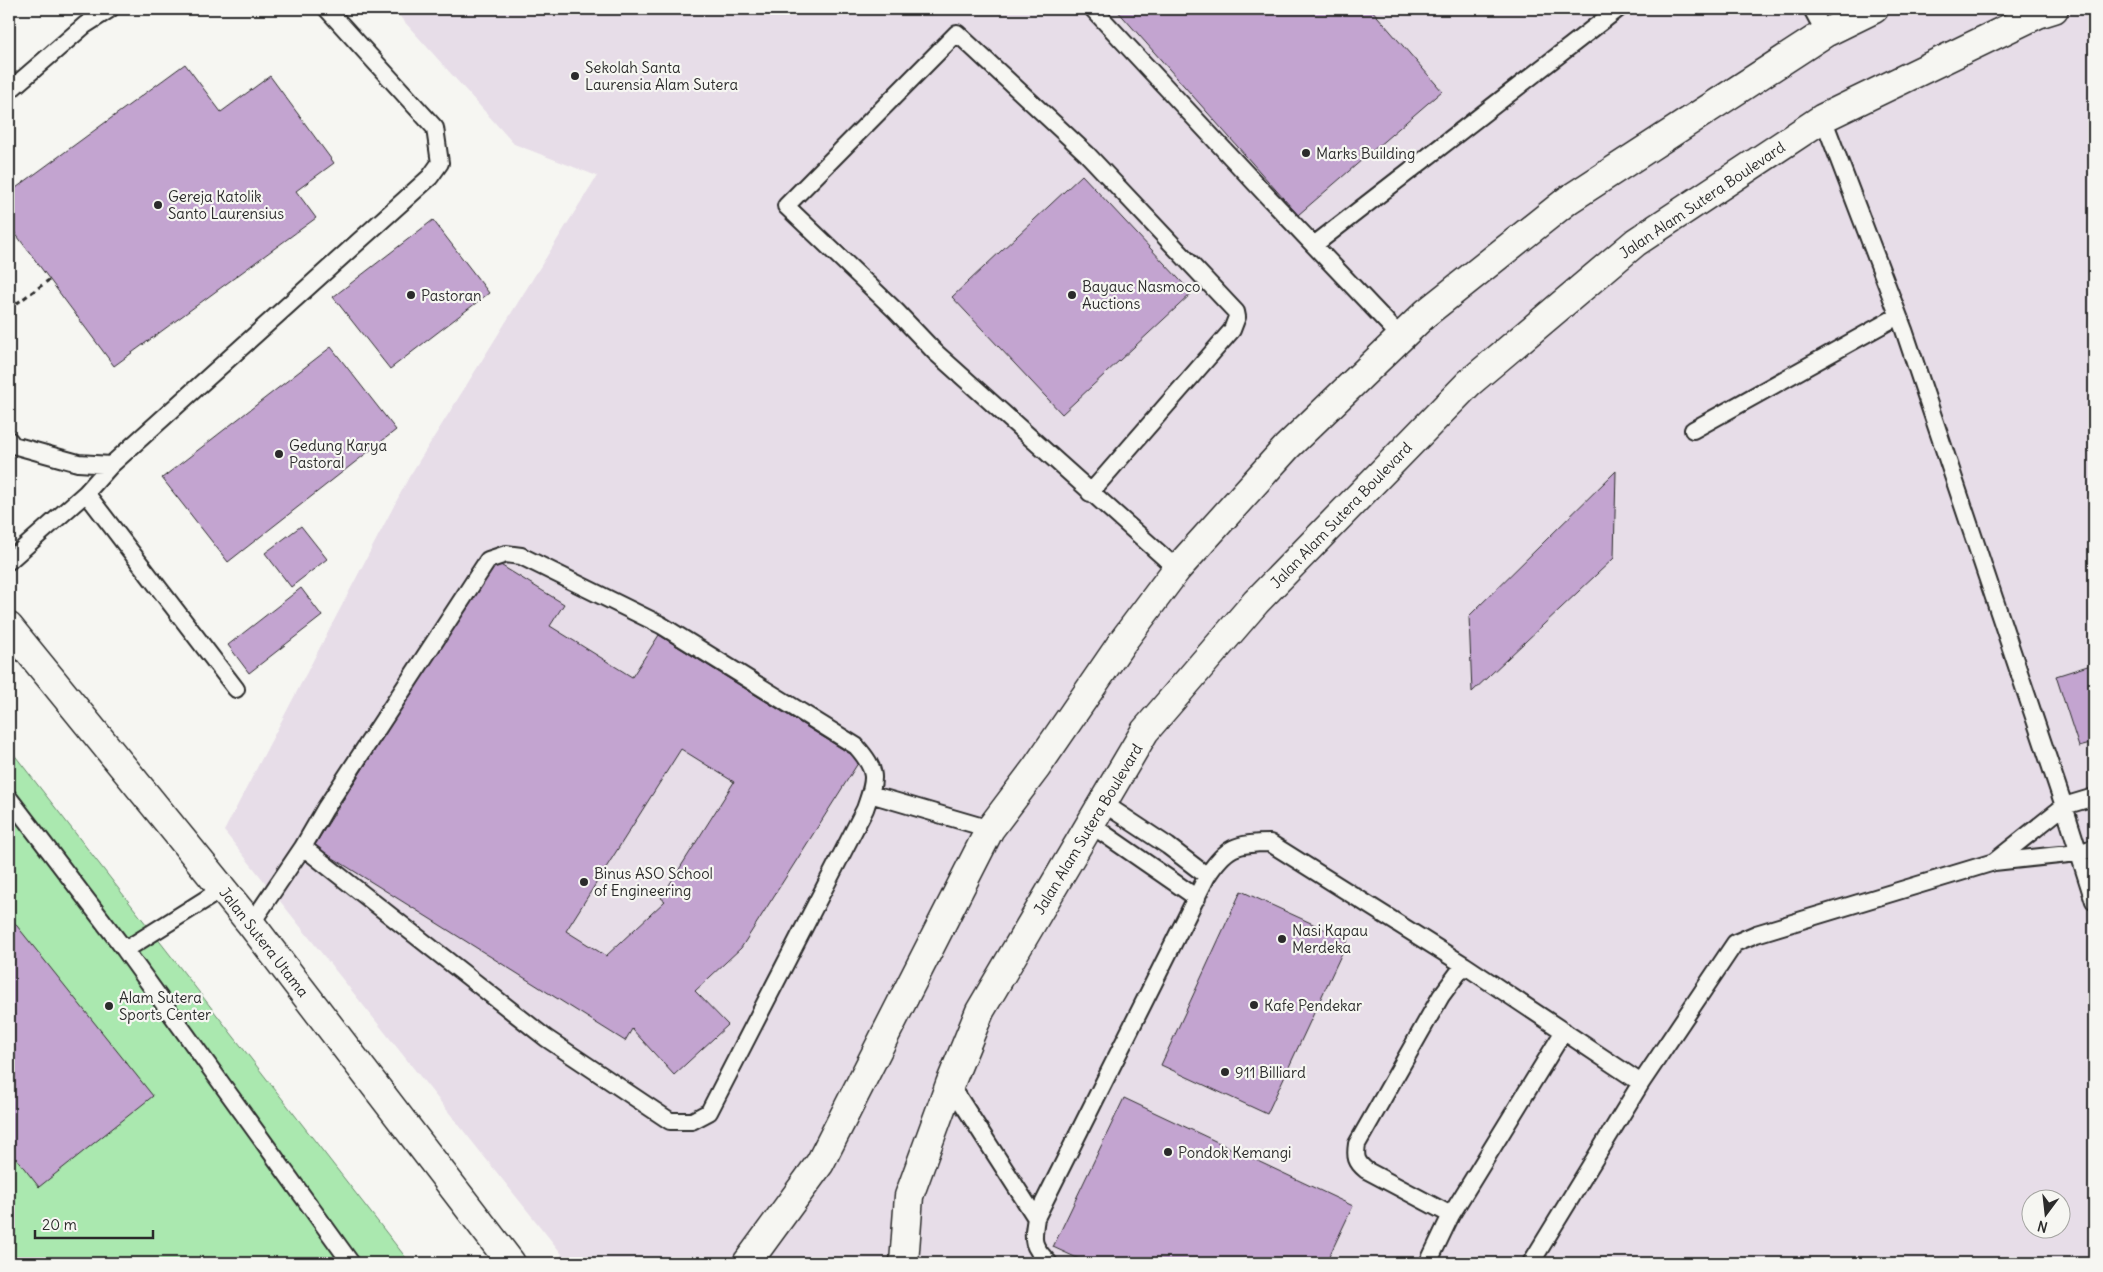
<svg xmlns="http://www.w3.org/2000/svg" width="2103" height="1272" viewBox="0 0 2103 1272" font-family="Delius,sans-serif">
	<rect width="100%" height="100%" fill="#f6f6f2"/>
	<filter id="ink" filterUnits="userSpaceOnUse"><feTurbulence type="fractalNoise" baseFrequency=".02" numOctaves="2"/><feDisplacementMap in="SourceGraphic" scale="10" xChannelSelector="R" yChannelSelector="G"/><feConvolveMatrix kernelMatrix="1 2 1 2 8 2 1 2 1" color-interpolation-filters="sRGB"/></filter>
	<g filter="url(#ink)">
		<!-- built -->
		<path fill="#e7dde8" fill-rule="evenodd" d="M 393,9 L 2094,9 L 2094,1263 L 556,1263 L 562,1254 L 224,831 L 409,477 L 597,176 L 514,144 ZM 2030,1200 L 2060,1200 L 2060,1230 L 2030,1230 Z"/>
		<!-- green -->
		<path fill="#aae8af" stroke="#6a8a6d" d="M 9,748 L 410,1263 L 9,1263 Z"/>
		<!-- building -->
		<path fill="#c3a4d0" stroke="#2b2b2b" fill-rule="evenodd" d="M 1116,9 L 1371,9 L 1442,91 L 1298,215 Z
			M 185,64 L 221,112 L 270,76 L 334,163 L 296,191 L 316,218 L 114,366 L 9,225 L 9,193 Z
			M 1082,175 L 1192,293 L 1062,414 L 952,297 Z
			M 433,220 L 489,293 L 390,369 L 333,297 Z
			M 331,347 L 396,430 L 228,562 L 162,478 Z
			M 1616,471 L 1614,558 L 1472,692 L 1469,616 Z
			M 301,526 L 327,559 L 291,587 L 265,553 Z
			M 494,561 L 564,604 L 550,626 L 632,677 L 659,635 L 860,760 L 741,948 L 695,991 L 728,1025 L 674,1075 L 632,1029 L 625,1041 L 314,846 ZM 681,749 L 734,782 L 661,898 L 665,901 L 606,956 L 566,931 Z
			M 301,588 L 322,616 L 249,673 L 228,645 Z
			M 2094,664 L 2094,743 L 2079,747 L 2056,676 Z
			M 1241,891 L 1348,940 L 1267,1114 L 1161,1065 Z
			M 9,916 L 153,1096 L 39,1187 L 16,1158 L 9,1164 Z
			M 1124,1098 L 1353,1206 L 1326,1263 L 1088,1263 L 1053,1247 Z"/>
		<g fill="none" stroke-linecap="round" stroke-linejoin="round">
			<defs>
				<path id="service" d="M 1093,9 L 1269,198 L 1400,336
					M 1812,9 L 1825,33
					M 9,91 L 85,25 L 110,9
					M 1823,118 L 1904,330 L 2064,806 L 2094,901
					M 1314,245 L 1618,9
					M 1693,430 L 1898,316
					M 9,440 L 13,445 L 78,463 L 111,465
					M 86,493 L 236,689
					M 1090,493 L 1232,330 L 1237,317 L 1236,312 L 1087,154 L 957,33 L 786,206 L 896,311 L 935,352 L 1177,569
					M 506,554 L 521,556 L 661,625 L 856,746 C 878,771 876,778 865,809 L 709,1112 L 692,1121 L 670,1121 L 546,1038 L 303,847 L 325,809 L 488,560 Z
					M 9,561 L 86,493 L 111,465 L 430,177 L 440,163 L 435,128 L 327,9
					M 870,794 L 990,829
					M 9,798 L 125,950 L 351,1263
					M 1103,803 L 1168,846 L 1207,876
					M 1090,824 L 1197,898
					M 1995,861 L 2064,806 L 2094,797
					M 251,924 L 303,847
					M 125,950 L 222,889
					M 950,1084 L 1036,1218
					M 1451,1215 L 1366,1170 C 1356,1162 1355,1157 1357,1144 L 1441,996 L 1464,965 L 1641,1083
					M 1049,1263 C 1032,1246 1032,1242 1036,1218 L 1207,876 C 1226,847 1236,843 1270,843 L 1464,965
					M 1428,1263 L 1451,1215 L 1564,1031
					M 1531,1263 L 1641,1083 L 1735,943 L 1756,934 L 1994,862 L 2078,853 L 2094,848"/>
				<path id="tertiary" d="M 9,627 L 251,924 L 511,1263"/>
				<path id="secondary" d="M 747,1263 L 820,1163 L 990,829 L 1036,768 L 1123,641 L 1177,569 L 1287,447 L 1426,313 L 1568,200 L 1825,33 L 1874,9
					M 904,1263 L 909,1196 L 950,1084 L 980,1011 L 1145,731 L 1256,602 L 1469,383 L 1636,242 L 1823,118 L 2038,14 L 2054,9"/>
			</defs>
			<!-- service casing -->
			<use href="#service" stroke="#2b2b2b" stroke-width="20"/>
			<!-- tertiary casing -->
			<use href="#tertiary" stroke="#2b2b2b" stroke-width="31"/>
			<!-- secondary casing -->
			<use href="#secondary" stroke="#2b2b2b" stroke-width="31"/>
			<!-- path -->
			<path stroke="#2b2b2b" stroke-width="3" stroke-dasharray="5 4" stroke-linecap="butt" d="M 9,309 L 49,280"/>
			<!-- service -->
			<use href="#service" stroke="#f6f6f2" stroke-width="16"/>
			<!-- tertiary -->
			<use href="#tertiary" stroke="#f6f6f2" stroke-width="28"/>
			<!-- secondary -->
			<use href="#secondary" stroke="#f6f6f2" stroke-width="28"/>
		</g>
	</g>
	<!-- markers -->
	<g fill="#2b2b2b" stroke="#f6f6f2" stroke-width="2">
		<circle cx="575" cy="76" r="5"/>
		<circle cx="1306" cy="153" r="5"/>
		<circle cx="158" cy="205" r="5"/>
		<circle cx="411" cy="295" r="5"/>
		<circle cx="1072" cy="295" r="5"/>
		<circle cx="279" cy="454" r="5"/>
		<circle cx="584" cy="882" r="5"/>
		<circle cx="1282" cy="939" r="5"/>
		<circle cx="1254" cy="1005" r="5"/>
		<circle cx="109" cy="1006" r="5"/>
		<circle cx="1225" cy="1072" r="5"/>
		<circle cx="1168" cy="1152" r="5"/>
	</g>
	<g text-anchor="middle" dominant-baseline="central" stroke-width="4.5" stroke-linejoin="round" paint-order="stroke">
		<!-- poi labels -->
		<g font-size="15" fill="#2b2b2b" stroke="#f6f6f2" text-anchor="start">
			<text x="585" y="67">Sekolah Santa<tspan x="585" dy="17">Laurensia Alam Sutera</tspan></text>
			<text x="1316" y="153">Marks Building</text>
			<text x="168" y="196">Gereja Katolik<tspan x="168" dy="17">Santo Laurensius</tspan></text>
			<text x="1082" y="286">Bayauc Nasmoco<tspan x="1082" dy="17">Auctions</tspan></text>
			<text x="421" y="295">Pastoran</text>
			<text x="289" y="445">Gedung Karya<tspan x="289" dy="17">Pastoral</tspan></text>
			<text x="594" y="873">Binus ASO School<tspan x="594" dy="17">of Engineering</tspan></text>
			<text x="1292" y="930">Nasi Kapau<tspan x="1292" dy="17">Merdeka</tspan></text>
			<text x="119" y="997">Alam Sutera<tspan x="119" dy="17">Sports Center</tspan></text>
			<text x="1264" y="1005">Kafe Pendekar</text>
			<text x="1235" y="1072">911 Billiard</text>
			<text x="1178" y="1152">Pondok Kemangi</text>
		</g>
		<!-- street labels -->
		<g font-size="15" fill="#2b2b2b" stroke="#f6f6f2">
			<text transform="translate(1702 200) rotate(-34)">Jalan Alam Sutera Boulevard</text>
			<text transform="translate(1341 515) rotate(-46)">Jalan Alam Sutera Boulevard</text>
			<text transform="translate(1088 829) rotate(-59)">Jalan Alam Sutera Boulevard</text>
			<text transform="translate(264 942) rotate(52)">Jalan Sutera Utama</text>
		</g>
	</g>
	<!-- margin -->
	<rect width="2103" height="1272" fill="none" stroke="#f6f6f2" stroke-width="30"/>
	<rect x="15" y="15" width="2073" height="1242" fill="none" stroke="#2b2b2b" stroke-width="2" filter="url(#ink)"/>
	<!-- north arrow -->
	<g transform="translate(2046 1214) rotate(195)"><circle r="24" fill="#f6f6f2" stroke="#a5a5a2"/>
	<path d="M0-4L9 19L0 12L-9 19Z" fill="#2b2b2b"/>
	<text y="-8" font-size="14" font-weight="bold" text-anchor="middle" fill="#2b2b2b">N</text>
	</g>
	<!-- scale -->
	<path d="M35 1230v8h118v-8" fill="none" stroke="#2b2b2b" stroke-width="2.5"/>
	<text x="42" y="1230" font-size="15" fill="#2b2b2b" stroke="#f6f6f2" stroke-width="4" paint-order="stroke">20 m</text>
</svg>
